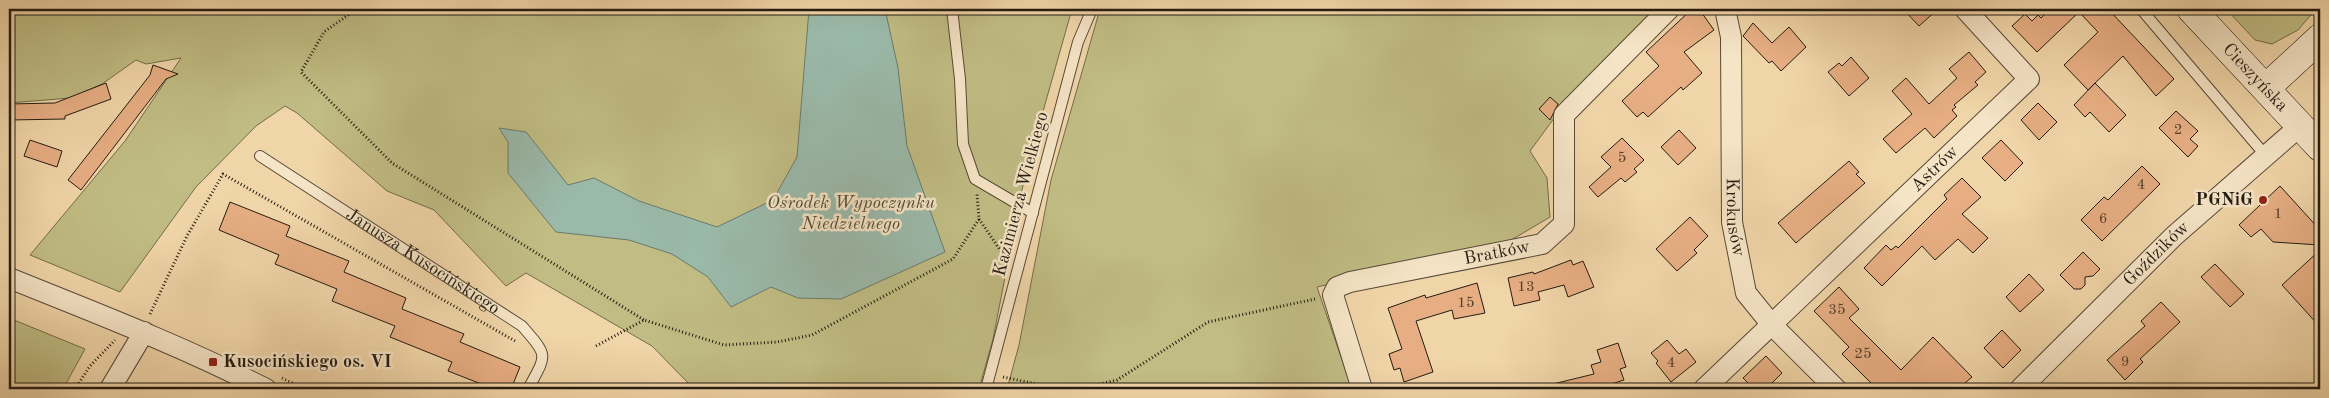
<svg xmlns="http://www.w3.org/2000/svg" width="2329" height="398" viewBox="0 0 2329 398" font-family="'Old Standard TT',serif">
	<rect width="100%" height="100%" fill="#f0d5a8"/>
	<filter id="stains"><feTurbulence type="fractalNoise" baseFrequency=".004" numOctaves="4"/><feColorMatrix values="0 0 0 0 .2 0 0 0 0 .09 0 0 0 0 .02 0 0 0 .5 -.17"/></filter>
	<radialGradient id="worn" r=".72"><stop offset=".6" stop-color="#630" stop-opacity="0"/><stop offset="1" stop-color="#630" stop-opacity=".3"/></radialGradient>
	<!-- green -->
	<path fill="#c0bc83" stroke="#726c4a" d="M 9,9 L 1072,9 L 1025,175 L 993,339 L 979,389 L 694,389 L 652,346 L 526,273 L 506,286 L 434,210 L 387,191 L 297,113 L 285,106 L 256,126 L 196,187 L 120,292 L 30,255 L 125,141 L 181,58 L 146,64 L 136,60 L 102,84 L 70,98 L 9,103 Z
		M 1100,9 L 1650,9 L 1657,17 L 1563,106 L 1530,151 L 1547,178 L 1550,217 L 1508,242 L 1317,287 L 1352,389 L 1007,389 L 1019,345 L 1051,180 Z
		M 2226,9 L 2316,9 L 2298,30 L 2272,44 L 2255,40 Z
		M 9,318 L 85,349 L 63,389 L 9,389 Z"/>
	<!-- water -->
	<path fill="#9ab9a9" stroke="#6b7a6d" d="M 809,9 L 885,9 L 898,68 L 907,146 L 945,252 L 841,299 L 798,298 L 771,287 L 731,307 L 708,277 L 672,254 L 629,240 L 556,232 L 508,173 L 508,142 L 499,128 L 526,132 L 568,185 L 594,178 L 639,201 L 717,227 L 773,200 L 797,157 Z"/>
	<!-- building -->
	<path fill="#e7ae83" stroke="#241c12" d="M 1692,9 L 1699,9 L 1714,30 L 1684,52 L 1702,73 L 1683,90 L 1681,87 L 1648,117 L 1643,112 L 1637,117 L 1622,101 L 1659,66 L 1646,52 Z
		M 1903,9 L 1938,9 L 1919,26 Z
		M 2050,9 L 2108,9 L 2174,79 L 2156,96 L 2123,56 L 2088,90 L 2064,65 L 2098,32 L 2079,12 L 2037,52 L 2012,26 L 2025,14 L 2032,21 L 2038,15 L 2041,18 Z
		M 1753,23 L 1772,43 L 1789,27 L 1806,47 L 1781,71 L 1772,61 L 1769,63 L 1743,36 Z
		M 1969,52 L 1986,72 L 1975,82 L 1978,85 L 1954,105 L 1956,107 L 1952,110 L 1957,116 L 1934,138 L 1925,128 L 1896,153 L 1883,139 L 1912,114 L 1892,91 L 1906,78 L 1929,104 L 1957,78 L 1949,69 Z
		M 1851,57 L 1869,78 L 1849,96 L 1828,72 L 1839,63 L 1842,66 Z
		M 153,65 L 178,74 L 166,79 L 81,190 L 68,180 L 150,75 Z
		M 106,83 L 111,99 L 65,116 L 65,119 L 9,120 L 9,104 L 55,103 Z
		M 2095,83 L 2126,115 L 2109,132 L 2090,112 L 2085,117 L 2074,105 Z
		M 1550,97 L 1558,104 L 1550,120 L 1539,109 Z
		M 2038,103 L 2057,122 L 2039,140 L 2021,120 Z
		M 2176,111 L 2198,131 L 2190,139 L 2198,146 L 2188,157 L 2159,128 Z
		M 1679,130 L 1696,148 L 1678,165 L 1661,147 Z
		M 1622,138 L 1644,160 L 1634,169 L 1637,172 L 1625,182 L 1621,178 L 1598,197 L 1589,187 L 1611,167 L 1601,157 Z
		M 30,140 L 62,151 L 57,167 L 24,156 Z
		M 2001,140 L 2023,163 L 2005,181 L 1982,158 Z
		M 1849,161 L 1859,172 L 1856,174 L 1865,183 L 1796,243 L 1778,223 Z
		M 2142,166 L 2160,184 L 2102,241 L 2081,220 L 2104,197 L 2108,200 Z
		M 1962,178 L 1981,197 L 1962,214 L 1988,238 L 1973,253 L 1958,239 L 1935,260 L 1922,246 L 1882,286 L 1864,268 L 1886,245 L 1891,250 L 1896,246 L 1898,248 L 1947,199 L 1944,195 Z
		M 2280,186 L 2320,230 L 2320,245 L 2273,242 L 2261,229 L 2251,237 L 2239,225 Z
		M 230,202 L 290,226 L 286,236 L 349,261 L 344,272 L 406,298 L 402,309 L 464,334 L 460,342 L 520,367 L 511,389 L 494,389 L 448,371 L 452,362 L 390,337 L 395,326 L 332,301 L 337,289 L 275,264 L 279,255 L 219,230 Z
		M 1690,217 L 1708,236 L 1694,250 L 1697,253 L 1677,271 L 1656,249 Z
		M 2320,250 L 2320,327 L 2282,285 Z
		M 2083,252 L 2100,269 L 2093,276 L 2085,277 L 2085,285 L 2081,289 L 2074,289 L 2060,275 Z
		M 1571,260 L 1573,265 L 1583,261 L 1594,287 L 1568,297 L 1564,285 L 1538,292 L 1540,300 L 1514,306 L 1508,278 L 1533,272 L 1534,274 Z
		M 2215,264 L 2244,294 L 2230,307 L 2201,277 Z
		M 2029,274 L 2044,290 L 2020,312 L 2006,297 Z
		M 1477,283 L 1485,313 L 1454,319 L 1452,310 L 1416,321 L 1433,372 L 1404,382 L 1400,368 L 1394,370 L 1389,354 L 1402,349 L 1388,308 L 1425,295 L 1426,298 Z
		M 1839,287 L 1859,309 L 1849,318 L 1901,370 L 1933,337 L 1972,377 L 1958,389 L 1877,389 L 1842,354 L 1849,347 L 1814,311 Z
		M 2161,302 L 2180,322 L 2140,359 L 2143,362 L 2125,380 L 2107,360 L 2145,326 L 2141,321 Z
		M 2002,330 L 2021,350 L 2003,368 L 1984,348 Z
		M 1667,340 L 1679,354 L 1686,349 L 1696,362 L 1671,382 L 1656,363 L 1658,361 L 1651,353 Z
		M 1618,343 L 1626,367 L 1620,369 L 1624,380 L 1596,389 L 1554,389 L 1553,384 L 1594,374 L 1591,365 L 1601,362 L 1597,350 Z
		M 1766,356 L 1782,373 L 1766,389 L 1754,389 L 1743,378 Z"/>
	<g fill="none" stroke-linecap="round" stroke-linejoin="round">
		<defs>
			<g id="lane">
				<path d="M 952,9 L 960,79 L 963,144 L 975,179 L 1033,213"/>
				<path d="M 2141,9 L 2266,156"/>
				<path id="s1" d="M 260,156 L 522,326 C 549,357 547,354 528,389"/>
				<path d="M 986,389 L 1078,42 L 1092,9"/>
			</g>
			<g id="street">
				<path id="s2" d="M 1725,9 L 1731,37 L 1732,222 L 1746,293 L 1772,325 L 1836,389"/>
				<path d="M 9,278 C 96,313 182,346 266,389"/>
				<path d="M 110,389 L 144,332"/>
				<path id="s3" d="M 1362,389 L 1333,295 L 1337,287 L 1350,282 L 1542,244 L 1564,224 L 1564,115 L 1669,9"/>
				<path id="s4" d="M 1704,389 L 2029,79 L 1965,9"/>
				<path id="s5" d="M 2020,389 L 2174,236 L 2300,126"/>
			</g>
			<g id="secondary">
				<path id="s6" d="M 2191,9 L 2320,147"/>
				<path d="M 2266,88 L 2320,38"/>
			</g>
		</defs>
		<!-- lane casing -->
		<use href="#lane" stroke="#574a38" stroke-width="12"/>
		<!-- street casing -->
		<use href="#street" stroke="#574a38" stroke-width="22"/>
		<!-- secondary casing -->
		<use href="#secondary" stroke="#241c12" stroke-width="29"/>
		<!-- path -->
		<path stroke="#241c12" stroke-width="3" stroke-dasharray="1 2.5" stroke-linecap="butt" d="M 406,9 L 398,12 L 355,10 L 324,32 L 301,72 L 392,163 L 644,320
			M 979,219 L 1007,260
			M 150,314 L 187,236 L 223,174 L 515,341
			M 596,346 L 644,320 L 724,345 L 777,342 L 812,335 L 953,259 L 979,219 L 977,194
			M 1003,377 L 1060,389
			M 282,378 L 304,389
			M 75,389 L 90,366 L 115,340
			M 1079,389 L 1117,380 L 1208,322 L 1315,299"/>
		<!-- lane -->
		<use href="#lane" stroke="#f5e4c6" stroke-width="10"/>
		<!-- street -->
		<use href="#street" stroke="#f5e4c6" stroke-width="20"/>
		<!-- secondary -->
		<use href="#secondary" stroke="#f5e4c6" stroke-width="28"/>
	</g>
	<!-- markers -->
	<g fill="#8f2418" stroke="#f5e4c6" stroke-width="2">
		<circle cx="2263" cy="200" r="5"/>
		<rect x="208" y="357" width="10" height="10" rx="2.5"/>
	</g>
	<g text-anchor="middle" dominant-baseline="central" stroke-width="5" stroke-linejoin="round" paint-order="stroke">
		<!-- number labels -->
		<g font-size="15" fill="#55402e">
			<text x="2178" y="130">2</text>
			<text x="1622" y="158">5</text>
			<text x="2141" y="185">4</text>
			<text x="2278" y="214">1</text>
			<text x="2103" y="219">6</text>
			<text x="1526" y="287">13</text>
			<text x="1466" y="303">15</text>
			<text x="1837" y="310">35</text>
			<text x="1863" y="354">25</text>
			<text x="2125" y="362">9</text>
			<text x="1671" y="363">4</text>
		</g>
		<!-- street labels -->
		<g font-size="18" fill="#241c12" stroke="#f5e4c6">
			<text stroke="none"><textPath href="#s6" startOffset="94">Cieszyńska</textPath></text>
			<text stroke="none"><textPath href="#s4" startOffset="319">Astrów</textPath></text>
			<text transform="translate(1021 194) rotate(-75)">Kazimierza Wielkiego</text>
			<text stroke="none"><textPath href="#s2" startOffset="209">Krokusów</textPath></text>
			<text stroke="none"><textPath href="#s3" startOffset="271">Bratków</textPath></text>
			<text stroke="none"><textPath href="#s5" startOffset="192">Goździków</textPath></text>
			<text stroke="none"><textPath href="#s1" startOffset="194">Janusza Kusocińskiego</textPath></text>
		</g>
		<!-- poi labels -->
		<g font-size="18" font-weight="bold" fill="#241c12" stroke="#f5e4c6" text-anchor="end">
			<text x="2253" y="200">PGNiG</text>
			<text x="223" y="362" text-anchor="start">Kusocińskiego os. VI</text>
		</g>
		<!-- park labels -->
		<g font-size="18" font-style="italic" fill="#534c34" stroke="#f5e4c6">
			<text x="851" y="203">Ośrodek Wypoczynku<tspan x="851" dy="21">Niedzielnego</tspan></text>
		</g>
	</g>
	<!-- margin -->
	<rect width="2329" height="398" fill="none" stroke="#f0d5a8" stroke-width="30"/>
	<rect x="10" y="10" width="2309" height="378" fill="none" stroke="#241c12" stroke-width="2.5"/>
	<rect x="15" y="15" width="2299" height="368" fill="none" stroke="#241c12"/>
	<rect width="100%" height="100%" filter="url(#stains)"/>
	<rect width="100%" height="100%" fill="url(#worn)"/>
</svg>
